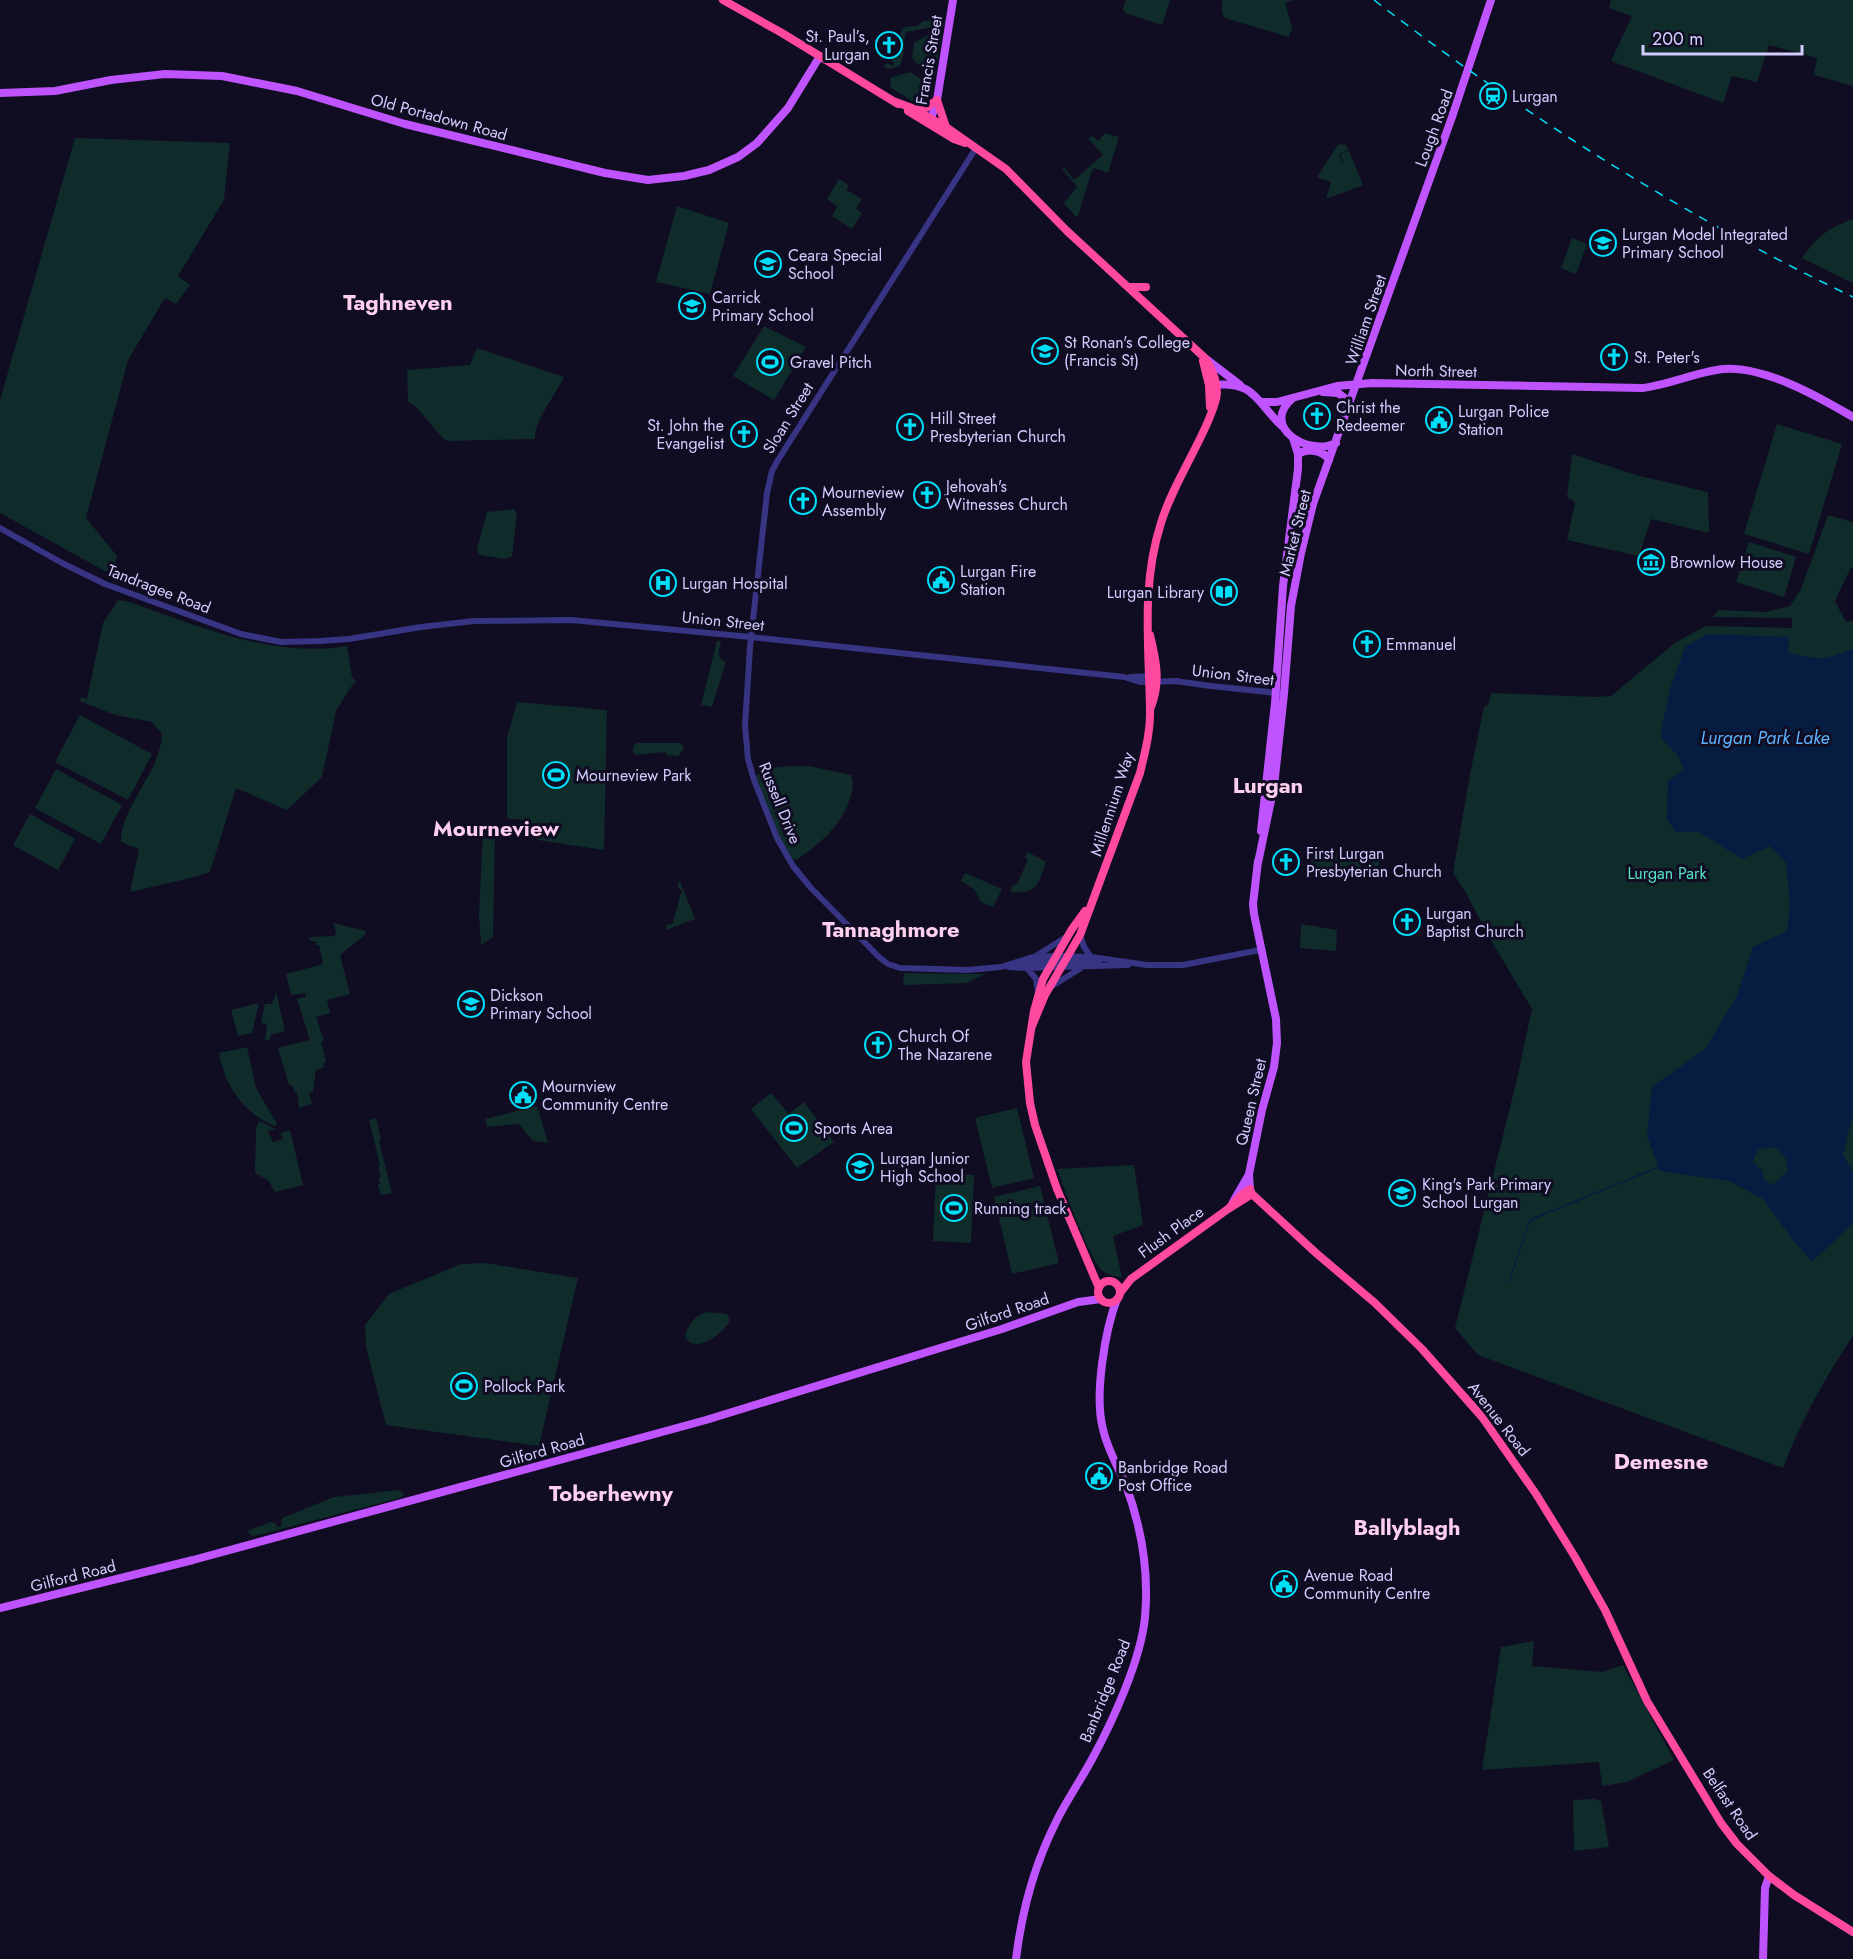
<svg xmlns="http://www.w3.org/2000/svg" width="1853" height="1959" viewBox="0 0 1853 1959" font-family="Jost,sans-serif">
	<rect width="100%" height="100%" fill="#100c22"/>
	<!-- green -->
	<path fill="#0f2c2b" d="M 1126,0 L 1170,0 L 1162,25 L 1125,13 L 1123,9 Z
		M 1222,0 L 1293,0 L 1285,3 L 1292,27 L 1289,37 L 1225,18 L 1222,13 Z
		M 1611,0 L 1853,0 L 1853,86 L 1814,75 L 1817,58 L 1769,45 L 1757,82 L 1732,76 L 1723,103 L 1611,61 L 1632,16 L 1609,8 Z
		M 945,20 L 944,25 L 906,32 C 903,43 905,55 900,66 L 888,69 L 883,66 L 888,63 L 891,66 L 894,64 L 891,59 L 902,39 L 900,33 L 904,27 L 917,26 L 924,21 Z
		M 926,36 L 942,36 L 935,74 L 915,62 L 912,57 L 914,43 Z
		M 910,72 L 933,86 C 932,95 928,102 919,105 L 891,88 L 890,78 Z
		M 1105,133 L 1119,137 L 1108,173 L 1095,168 L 1092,170 L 1078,216 L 1076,217 L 1064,203 L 1077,187 L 1063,170 L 1063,166 L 1074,180 L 1103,155 L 1088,138 L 1093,136 L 1098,141 Z
		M 75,138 L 230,143 L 224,200 L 178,276 L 190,285 L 176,304 L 165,298 L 128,360 L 86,518 L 117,556 L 112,575 L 0,513 L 0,400 Z
		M 1340,144 L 1346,145 L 1349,150 L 1339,154 L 1342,163 L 1343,163 L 1340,154 L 1349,151 L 1363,185 L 1326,199 L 1331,182 L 1317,177 L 1337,146 Z
		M 839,179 L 849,185 L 846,190 L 862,199 L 856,209 L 862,213 L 852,229 L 832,216 L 837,206 L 827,199 Z
		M 677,206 L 729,223 L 710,294 L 656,282 Z
		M 1853,219 L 1853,283 L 1802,258 C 1819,235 1826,229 1853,219 Z
		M 1572,238 L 1587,244 L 1576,274 L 1561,268 Z
		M 764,326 L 806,347 L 774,400 L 733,376 Z
		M 477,348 L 564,377 C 557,393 533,422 535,439 L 447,441 C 433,431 420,406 408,402 L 407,370 L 470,365 Z
		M 1777,424 L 1842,444 L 1809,554 L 1744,534 Z
		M 1572,454 L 1636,475 L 1708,492 L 1709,533 L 1651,519 L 1639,556 L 1567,540 L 1575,502 L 1567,497 Z
		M 514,509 L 517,514 L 512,556 L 506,559 L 479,555 L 477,549 L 487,512 Z
		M 1828,515 L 1853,522 L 1853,568 L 1851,567 L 1835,601 L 1846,622 L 1853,621 L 1853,1336 C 1825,1378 1801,1420 1783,1468 L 1478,1355 L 1455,1328 L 1517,1079 L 1532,1009 L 1489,937 L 1465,891 L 1453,873 L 1470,774 L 1484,707 L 1488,705 L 1491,693 L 1595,697 L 1611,696 L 1676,642 L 1706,626 L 1792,628 L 1792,618 L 1713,617 L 1718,610 L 1766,612 L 1790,606 L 1801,589 Z
		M 1749,542 L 1796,557 L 1784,597 L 1736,582 Z
		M 118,600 L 126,601 C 198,625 270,659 347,646 L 352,677 L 356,682 L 350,688 L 336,711 L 322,777 L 287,810 L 236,788 L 210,872 L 195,877 L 130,892 L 139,849 L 121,842 C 120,808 161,771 162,734 L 152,722 L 115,715 L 80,701 L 81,697 L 87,699 L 103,623 Z
		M 717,641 L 721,641 C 719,650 716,657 725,662 L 725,665 L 712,707 L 701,705 Z
		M 517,702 L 607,710 L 604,850 L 538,840 L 531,821 L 507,818 L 507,738 Z
		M 80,715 L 152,754 L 128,800 L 55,762 Z
		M 637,743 L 679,743 L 683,745 L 684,748 L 678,756 L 667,755 L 665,752 L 636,755 L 633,752 L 633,746 Z
		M 809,766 L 851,775 C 854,784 853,789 850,798 C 841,827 821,842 798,859 L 793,860 L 780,838 L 755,777 C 766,764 793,767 809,766 Z
		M 56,769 L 122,805 L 101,844 L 35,808 Z
		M 30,814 L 75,839 L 58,870 L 13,845 Z
		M 483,829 L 495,833 L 493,937 L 481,945 L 479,915 Z
		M 1028,852 L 1046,862 C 1038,884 1038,894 1011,892 L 1012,885 L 1017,884 L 1028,860 L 1025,857 Z
		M 1332,853 L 1380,858 L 1376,878 L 1306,870 L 1307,855 L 1331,856 Z
		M 965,873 L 1002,889 L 993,907 L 981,902 L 974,889 L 961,881 Z
		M 680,881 L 695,919 L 666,930 L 667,924 L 672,925 L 682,890 L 678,888 L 678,883 Z
		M 333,923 L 366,931 L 365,935 L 340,955 L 350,994 L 327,1000 L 330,1013 L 316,1017 L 324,1041 L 321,1042 L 326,1062 L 323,1063 L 324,1068 L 316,1070 L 313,1092 L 309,1093 L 312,1104 L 301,1107 L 300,1111 L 297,1092 L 295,1093 L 292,1085 L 289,1085 L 278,1048 L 310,1040 L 297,999 L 305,997 L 306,993 L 291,995 L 286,974 L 323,964 L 319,945 L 316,945 L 315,941 L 311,941 L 309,937 L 335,936 L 336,932 Z
		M 1301,924 L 1337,930 L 1336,951 L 1300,948 Z
		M 904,973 L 985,974 L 967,983 L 903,985 Z
		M 276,992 L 285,1031 L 270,1035 L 271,1039 L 265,1041 L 267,1024 L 261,1023 L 265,1004 L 272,1004 Z
		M 259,1003 L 252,1033 L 238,1036 L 231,1010 Z
		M 247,1047 L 256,1088 L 277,1124 L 275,1126 C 243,1113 225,1086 219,1053 Z
		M 771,1093 L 789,1114 L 804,1102 L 834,1142 L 797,1168 L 751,1109 Z
		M 537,1106 L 548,1143 L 533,1141 L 519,1124 L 487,1127 L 485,1119 Z
		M 1017,1108 L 1034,1178 L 992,1188 L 975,1118 Z
		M 376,1118 L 381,1140 L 379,1141 L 392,1193 L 381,1195 L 378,1184 L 380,1184 L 379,1178 L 381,1177 L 378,1166 L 380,1165 L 369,1120 Z
		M 259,1121 L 276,1129 L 268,1131 L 273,1142 L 283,1139 L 281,1133 L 290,1130 L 303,1185 L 275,1192 L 268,1180 L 255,1173 L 256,1128 Z
		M 1134,1165 L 1143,1225 L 1113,1236 L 1122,1278 C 1117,1276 1108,1275 1104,1272 C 1089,1261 1065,1189 1057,1169 Z
		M 936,1173 L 974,1175 L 971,1243 L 933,1241 Z
		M 1040,1186 L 1059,1263 L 1012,1274 L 994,1197 Z
		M 485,1263 L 578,1278 L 539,1446 L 386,1425 L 366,1347 L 365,1325 L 389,1294 L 461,1264 Z
		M 707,1312 L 727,1314 L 730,1320 C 726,1331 702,1349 691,1343 C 688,1342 686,1337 685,1335 C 689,1323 695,1316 707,1312 Z
		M 400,1490 L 404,1495 L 400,1498 L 258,1535 L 252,1536 L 247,1531 L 271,1522 L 275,1523 L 277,1527 L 281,1526 L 282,1518 L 334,1497 Z
		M 1534,1641 L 1532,1666 L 1602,1672 L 1623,1665 L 1674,1760 L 1627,1782 L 1602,1786 L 1599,1762 L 1482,1770 L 1501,1647 Z
		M 1594,1799 L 1601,1801 L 1609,1847 L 1574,1851 L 1573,1800 Z"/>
	<!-- water -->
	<path fill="#071c41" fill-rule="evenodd" d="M 1707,634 L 1789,637 L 1788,652 C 1820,661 1822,660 1853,649 L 1853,1114 L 1843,1155 L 1853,1172 L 1853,1223 L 1812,1262 L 1793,1240 L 1763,1199 L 1729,1181 L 1660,1171 L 1647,1136 L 1652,1087 L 1705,1049 L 1736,998 L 1753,947 L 1787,931 L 1790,905 L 1786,863 L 1770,846 L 1742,859 L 1699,832 L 1675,832 L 1667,819 L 1668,781 L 1684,770 L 1678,756 L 1662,739 L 1661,731 L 1670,689 L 1685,647 ZM 1765,1148 L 1776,1148 L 1785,1157 L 1788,1170 L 1773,1185 L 1764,1180 L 1762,1170 L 1752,1162 L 1758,1150 Z"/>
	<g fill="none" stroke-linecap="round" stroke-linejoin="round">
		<!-- stream -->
		<path stroke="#071c41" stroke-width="1.5" d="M 1509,1282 L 1530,1220 L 1659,1167"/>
		<!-- minor -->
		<path stroke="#383484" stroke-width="6" d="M 976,148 L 778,460 L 772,471 L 767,493 L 750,647 L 745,726 L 748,759 L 754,780 L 777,838 L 793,866 L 811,888 L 879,957 L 888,964 L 900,968 L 968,970 L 1001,967 L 1033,957 L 1056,956 L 1091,957 L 1147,965 L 1183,965 L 1260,950
			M 0,528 L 62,563 L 105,584 L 241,634 L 281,642 L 320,641 L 349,639 L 421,627 L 474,621 L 571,620 L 751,637 L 1124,677 L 1140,682 L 1178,681
			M 1130,677 L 1153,676
			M 1175,681 L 1211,686 L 1278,693
			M 1080,935 L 1084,947 L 1091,957
			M 1036,956 L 1066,937
			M 1022,963 L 1059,961 L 1099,962
			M 1009,967 L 1027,968 L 1128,965
			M 1027,968 L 1036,979 L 1038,993
			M 1052,986 L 1081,968"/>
		<!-- major -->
		<path stroke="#bf54ff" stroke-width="8" d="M 0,93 L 55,91 L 111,80 L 165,74 L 222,76 L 297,91 L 405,124 L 605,173 L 648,180 L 684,176 L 709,170 L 738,157 L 757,143 L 788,108 L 820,56
			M 930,122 L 937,100 L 953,0
			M 1206,359 L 1240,385
			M 1213,385 C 1256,381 1255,401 1282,426
			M 1323,392 L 1338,393 L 1350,402
			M 1293,398 C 1259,426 1308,457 1336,443
			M 1262,402 L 1277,402 L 1337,386 L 1372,383 L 1642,388 C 1669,385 1696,372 1723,369 C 1763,365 1819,397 1853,417
			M 1298,454 C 1308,448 1323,450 1329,460
			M 1261,831 L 1275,703 L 1283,586 L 1298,469 L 1298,454 L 1293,438
			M 1258,863 L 1274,786 L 1284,694 L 1291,606 L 1301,553 L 1313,504 L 1452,117 L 1491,0
			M 1250,1189 L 1249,1174 L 1262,1110 L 1274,1067 L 1277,1043 L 1276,1019 L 1254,914 L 1253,904 L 1258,861
			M 1233,1202 L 1248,1176
			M 0,1608 L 193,1560 L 706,1420 L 1002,1329 L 1078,1302 L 1101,1299
			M 1016,1959 C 1022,1909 1034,1865 1057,1820 C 1067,1800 1080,1781 1091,1761 C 1112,1723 1141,1660 1145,1617 C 1149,1572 1141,1525 1125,1483 C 1117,1465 1107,1448 1103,1429 C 1094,1396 1105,1330 1117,1299
			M 1763,1959 L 1765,1888 L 1769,1876"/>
		<!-- highway -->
		<path stroke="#ff48a0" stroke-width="8" d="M 723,0 L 782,33 L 898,104
			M 893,101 L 912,108 L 946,127 L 1006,169 L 1067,231 L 1206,359 C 1212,369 1217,381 1217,393 C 1216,403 1212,411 1209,419 C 1194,455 1172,487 1161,523 C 1141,585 1149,646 1150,709 C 1151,730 1145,752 1140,773 L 1080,935 L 1045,995 L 1032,1026
			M 915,108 L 926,108 L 937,100 L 946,127
			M 908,111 L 954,139 L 965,143
			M 1128,287 L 1146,287
			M 1203,361 L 1209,385 L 1210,407
			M 1150,635 C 1156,660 1161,682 1151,707
			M 1085,911 L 1072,929 L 1043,979 L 1034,1011 L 1026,1062 L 1030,1103 L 1035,1125 L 1057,1189 L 1099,1288
			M 1228,1209 L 1241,1195 L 1250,1189 L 1252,1194 L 1316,1253 L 1375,1303 L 1422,1349 L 1482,1417 L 1536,1494 L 1575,1557 L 1605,1610 L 1647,1701 L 1721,1823 L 1737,1844 L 1769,1876 L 1794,1895 L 1853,1932
			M1098 1292a11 11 0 1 1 22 0a11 11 0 1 1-22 0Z
			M 1120,1293 L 1131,1279 L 1228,1209 L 1252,1194"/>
		<!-- rail -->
		<path stroke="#00dff8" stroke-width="1.5" stroke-dasharray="9 8" stroke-linecap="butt" d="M 1374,0 C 1522,114 1684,216 1853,297"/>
	</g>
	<!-- icons -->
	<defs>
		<symbol id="church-ring" viewBox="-11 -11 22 22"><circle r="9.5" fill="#100c22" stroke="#00dff8" stroke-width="1.5"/><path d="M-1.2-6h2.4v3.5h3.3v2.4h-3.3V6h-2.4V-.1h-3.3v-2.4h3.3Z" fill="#00dff8"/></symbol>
		<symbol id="station-ring" viewBox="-11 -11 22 22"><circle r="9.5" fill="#100c22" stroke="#00dff8" stroke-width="1.5"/><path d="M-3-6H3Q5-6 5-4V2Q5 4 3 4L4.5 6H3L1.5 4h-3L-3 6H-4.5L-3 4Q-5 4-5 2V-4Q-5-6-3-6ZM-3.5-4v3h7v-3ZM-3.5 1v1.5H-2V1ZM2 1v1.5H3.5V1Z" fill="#00dff8"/></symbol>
		<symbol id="school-ring" viewBox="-11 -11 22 22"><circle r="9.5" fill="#100c22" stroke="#00dff8" stroke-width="1.5"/><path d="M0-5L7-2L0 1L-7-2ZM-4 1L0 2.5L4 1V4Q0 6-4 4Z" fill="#00dff8"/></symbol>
		<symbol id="stadium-ring" viewBox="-11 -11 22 22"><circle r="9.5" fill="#100c22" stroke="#00dff8" stroke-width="1.5"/><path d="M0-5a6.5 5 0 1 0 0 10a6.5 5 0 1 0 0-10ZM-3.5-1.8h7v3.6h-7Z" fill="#00dff8"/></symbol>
		<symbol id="civic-ring" viewBox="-11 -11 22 22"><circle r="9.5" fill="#100c22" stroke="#00dff8" stroke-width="1.5"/><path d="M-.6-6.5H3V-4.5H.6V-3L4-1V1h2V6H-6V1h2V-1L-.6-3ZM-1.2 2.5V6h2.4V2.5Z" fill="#00dff8"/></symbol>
		<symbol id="museum-ring" viewBox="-11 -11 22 22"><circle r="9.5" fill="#100c22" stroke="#00dff8" stroke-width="1.5"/><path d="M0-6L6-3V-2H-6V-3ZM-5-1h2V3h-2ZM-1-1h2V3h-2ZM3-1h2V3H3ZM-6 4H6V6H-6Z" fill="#00dff8"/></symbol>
		<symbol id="hospital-ring" viewBox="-11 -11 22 22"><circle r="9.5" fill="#100c22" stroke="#00dff8" stroke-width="1.5"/><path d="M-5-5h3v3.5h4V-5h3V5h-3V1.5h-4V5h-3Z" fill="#00dff8"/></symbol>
		<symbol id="library-ring" viewBox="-11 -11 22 22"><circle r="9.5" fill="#100c22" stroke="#00dff8" stroke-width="1.5"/><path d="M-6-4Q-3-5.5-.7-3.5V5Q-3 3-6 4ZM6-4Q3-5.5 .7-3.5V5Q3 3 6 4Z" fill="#00dff8"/></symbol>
	</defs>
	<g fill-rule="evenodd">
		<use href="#church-ring" x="874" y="30" width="30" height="30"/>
		<use href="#station-ring" x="1478" y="81" width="30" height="30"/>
		<use href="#school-ring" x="1588" y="228" width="30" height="30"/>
		<use href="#school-ring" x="753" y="249" width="30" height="30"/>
		<use href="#school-ring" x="677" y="291" width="30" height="30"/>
		<use href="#school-ring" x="1030" y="336" width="30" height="30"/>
		<use href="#church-ring" x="1599" y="342" width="30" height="30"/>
		<use href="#stadium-ring" x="755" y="347" width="30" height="30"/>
		<use href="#church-ring" x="1302" y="401" width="30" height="30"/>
		<use href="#civic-ring" x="1424" y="405" width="30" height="30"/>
		<use href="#church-ring" x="895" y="412" width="30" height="30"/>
		<use href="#church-ring" x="729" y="419" width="30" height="30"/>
		<use href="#church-ring" x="912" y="480" width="30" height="30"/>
		<use href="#church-ring" x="788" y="486" width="30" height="30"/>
		<use href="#museum-ring" x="1636" y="547" width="30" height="30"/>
		<use href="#civic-ring" x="926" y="565" width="30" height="30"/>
		<use href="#hospital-ring" x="648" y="568" width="30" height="30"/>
		<use href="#library-ring" x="1209" y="577" width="30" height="30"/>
		<use href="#church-ring" x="1352" y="629" width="30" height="30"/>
		<use href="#stadium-ring" x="541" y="760" width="30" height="30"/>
		<use href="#church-ring" x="1271" y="847" width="30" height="30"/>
		<use href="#church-ring" x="1392" y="907" width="30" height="30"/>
		<use href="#school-ring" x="456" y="989" width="30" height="30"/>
		<use href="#church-ring" x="863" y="1030" width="30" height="30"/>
		<use href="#civic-ring" x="508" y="1080" width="30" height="30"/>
		<use href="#stadium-ring" x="779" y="1113" width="30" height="30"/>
		<use href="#school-ring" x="845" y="1152" width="30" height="30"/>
		<use href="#school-ring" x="1387" y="1178" width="30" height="30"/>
		<use href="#stadium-ring" x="939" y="1193" width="30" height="30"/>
		<use href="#stadium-ring" x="449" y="1371" width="30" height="30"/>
		<use href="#civic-ring" x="1084" y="1461" width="30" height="30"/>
		<use href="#civic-ring" x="1269" y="1569" width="30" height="30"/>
	</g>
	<g text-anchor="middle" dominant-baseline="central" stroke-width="6" stroke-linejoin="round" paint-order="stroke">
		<!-- poi labels -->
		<g font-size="16" fill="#d3cdff" stroke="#100c22" text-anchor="start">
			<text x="870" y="36" text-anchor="end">St. Paul’s,<tspan x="870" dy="18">Lurgan</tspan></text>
			<text x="1512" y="96">Lurgan</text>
			<text x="1622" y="234">Lurgan Model Integrated<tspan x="1622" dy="18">Primary School</tspan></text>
			<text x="788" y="255">Ceara Special<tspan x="788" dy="18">School</tspan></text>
			<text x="712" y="297">Carrick<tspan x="712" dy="18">Primary School</tspan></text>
			<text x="1064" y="342">St Ronan's College<tspan x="1064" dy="18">(Francis St)</tspan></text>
			<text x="1634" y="357">St. Peter's</text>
			<text x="790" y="362">Gravel Pitch</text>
			<text x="1336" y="407">Christ the<tspan x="1336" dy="18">Redeemer</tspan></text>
			<text x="1458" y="411">Lurgan Police<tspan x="1458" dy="18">Station</tspan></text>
			<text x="930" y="418">Hill Street<tspan x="930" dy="18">Presbyterian Church</tspan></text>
			<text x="724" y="425" text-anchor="end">St. John the<tspan x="724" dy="18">Evangelist</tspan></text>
			<text x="946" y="486">Jehovah's<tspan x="946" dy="18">Witnesses Church</tspan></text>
			<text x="822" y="492">Mourneview<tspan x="822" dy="18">Assembly</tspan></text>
			<text x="1670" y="562">Brownlow House</text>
			<text x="960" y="571">Lurgan Fire<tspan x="960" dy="18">Station</tspan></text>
			<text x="682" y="583">Lurgan Hospital</text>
			<text x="1204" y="592" text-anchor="end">Lurgan Library</text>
			<text x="1386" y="644">Emmanuel</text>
			<text x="576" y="775">Mourneview Park</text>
			<text x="1306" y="853">First Lurgan<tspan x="1306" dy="18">Presbyterian Church</tspan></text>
			<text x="1426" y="913">Lurgan<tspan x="1426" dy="18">Baptist Church</tspan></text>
			<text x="490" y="995">Dickson<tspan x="490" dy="18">Primary School</tspan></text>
			<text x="898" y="1036">Church Of<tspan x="898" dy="18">The Nazarene</tspan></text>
			<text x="542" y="1086">Mournview<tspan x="542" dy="18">Community Centre</tspan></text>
			<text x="814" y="1128">Sports Area</text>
			<text x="880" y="1158">Lurgan Junior<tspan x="880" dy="18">High School</tspan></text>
			<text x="1422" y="1184">King's Park Primary<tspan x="1422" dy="18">School Lurgan</tspan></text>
			<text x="974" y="1208">Running track</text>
			<text x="484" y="1386">Pollock Park</text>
			<text x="1118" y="1467">Banbridge Road<tspan x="1118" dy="18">Post Office</tspan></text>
			<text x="1304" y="1575">Avenue Road<tspan x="1304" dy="18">Community Centre</tspan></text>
		</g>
		<!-- street labels -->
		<g font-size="16" fill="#d3cdff" stroke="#100c22">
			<text transform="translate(929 60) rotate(-80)">Francis Street</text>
			<text transform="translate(439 117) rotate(15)">Old Portadown Road</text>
			<text transform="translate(1434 128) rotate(-70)">Lough Road</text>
			<text transform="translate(1366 320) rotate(-71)">William Street</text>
			<text transform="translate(1436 371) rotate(1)">North Street</text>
			<text transform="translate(788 418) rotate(-58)">Sloan Street</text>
			<text transform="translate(1295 533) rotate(-76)">Market Street</text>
			<text transform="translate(159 589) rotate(21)">Tandragee Road</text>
			<text transform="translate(723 621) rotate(6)">Union Street</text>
			<text transform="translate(1233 675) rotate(7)">Union Street</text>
			<text transform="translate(780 803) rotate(68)">Russell Drive</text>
			<text transform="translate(1112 804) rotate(-72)">Millennium Way</text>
			<text transform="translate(1251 1102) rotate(-77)">Queen Street</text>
			<text transform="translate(1171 1232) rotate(-36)">Flush Place</text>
			<text transform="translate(1007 1312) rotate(-19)">Gilford Road</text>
			<text transform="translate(1499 1419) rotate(52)">Avenue Road</text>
			<text transform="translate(542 1451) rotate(-16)">Gilford Road</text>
			<text transform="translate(73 1576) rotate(-14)">Gilford Road</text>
			<text transform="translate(1105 1691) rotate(-68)">Banbridge Road</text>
			<text transform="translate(1730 1804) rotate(56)">Belfast Road</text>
		</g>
		<!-- park labels -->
		<g font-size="16" fill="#53e5c1" stroke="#100c22">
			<text x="1667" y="873">Lurgan Park</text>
		</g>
		<!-- water labels -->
		<g font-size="18" font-style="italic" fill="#5bb3ff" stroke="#100c22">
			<text x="1765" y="738">Lurgan Park Lake</text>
		</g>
		<!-- district labels -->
		<g font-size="22" font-weight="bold" fill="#ffcfee" stroke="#100c22">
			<text x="398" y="302">Taghneven</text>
			<text x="1268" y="785">Lurgan</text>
			<text x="496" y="828">Mourneview</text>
			<text x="891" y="929">Tannaghmore</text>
			<text x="1661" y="1461">Demesne</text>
			<text x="611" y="1493">Toberhewny</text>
			<text x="1407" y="1527">Ballyblagh</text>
		</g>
	</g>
	<!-- scale -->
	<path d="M1643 45v9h159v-9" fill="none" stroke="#d3cdff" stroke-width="3"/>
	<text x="1652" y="45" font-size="18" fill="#d3cdff" stroke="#100c22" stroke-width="4.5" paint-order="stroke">200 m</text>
</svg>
